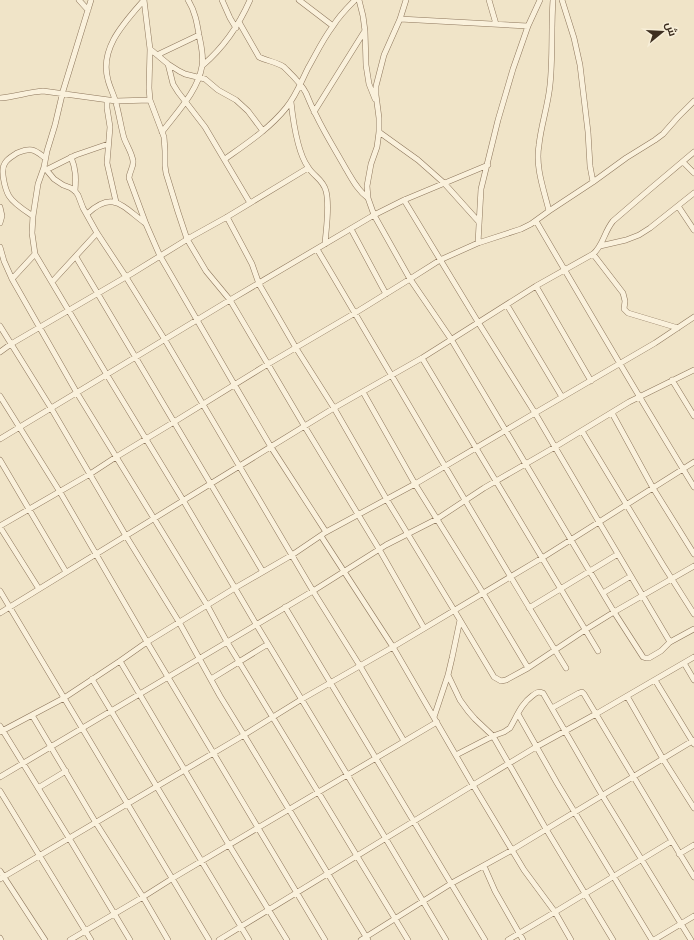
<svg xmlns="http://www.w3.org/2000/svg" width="694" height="940" viewBox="0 0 694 940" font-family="Spectral,Cairo,serif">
	<rect width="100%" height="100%" fill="#f0e4c8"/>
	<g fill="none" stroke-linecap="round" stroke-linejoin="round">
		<defs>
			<path id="minor" d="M 79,0 L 88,10
				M 91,0 L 63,91 L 55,125 L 47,151 L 44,167 L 38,184 L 33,216 L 32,233 L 35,254 L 107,375 L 183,500 L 256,624 L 386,839 L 446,940
				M 144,0 L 150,49 L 149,88 L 150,100 L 164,137 L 165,151 L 165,166 L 166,173 L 178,212 L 187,239 L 206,271 L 230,300 L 305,427 L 379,549 L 424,628
				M 144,0 C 125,22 99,48 108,80 C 110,88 114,95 116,103 C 119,114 121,127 124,138 C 127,146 132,153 133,161 C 134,167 129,172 129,178 L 146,224 L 160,256 L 234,384 L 271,447 L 326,532
				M 222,0 L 230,18 L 236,28
				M 299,0 L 333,26
				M 359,0 L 363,16 L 365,31 L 366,65 L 369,84 L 375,99
				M 406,0 L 400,19 L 384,55 L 376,86 L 376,95 L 379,118 L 379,132 L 377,147 L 371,164 L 367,186 L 368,198 L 374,215 L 410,279 L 451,339 L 614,612 L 643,657 L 646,658 L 649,658 L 661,651 L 670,642 L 694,629
				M 489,0 L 496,24
				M 562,0 L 574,38 L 580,65 L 588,132 L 590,166 L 593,182
				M 400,19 L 528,26
				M 239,22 L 259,57 C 267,61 277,62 284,67 C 292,75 301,83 306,93 C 309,100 312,108 316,115 C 325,134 336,151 346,169 C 352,179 358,191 368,198
				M 150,49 L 168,64 L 179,71 L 185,74 L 205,79 L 218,90 L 236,100 L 248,111 L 263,131
				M 157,55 L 199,35
				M 168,64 L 173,84 L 178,92 L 205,127 L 250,203
				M 203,65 C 224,47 239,25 250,0
				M 0,98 C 15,97 28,92 43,91 L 116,101 L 150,100
				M 107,100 L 107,108 L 110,127 L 107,163 L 116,202
				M 291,102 C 293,120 297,152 308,167 C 314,177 323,179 326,191 C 330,206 326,229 325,244
				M 314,112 L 364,32
				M 162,132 C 177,112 198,91 202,66 C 204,56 201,45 199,35 C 197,23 195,11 188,0
				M 379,132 L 418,160 L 444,183 L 479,222
				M 71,157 C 76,169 76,178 75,191
				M 225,159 C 246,144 269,129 286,108 C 296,96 301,82 308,68 C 316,54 323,39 333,26 C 339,16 347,8 355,0
				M 683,162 L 694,173
				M 44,167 L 54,179 L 63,185 L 71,188 L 75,191 L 78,195 L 83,208 L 97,233 L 126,277 L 165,340 L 313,591 L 360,666 L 404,741
				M 46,170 L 76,155 L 108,144
				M 404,200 L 478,322 L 535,413 L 599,522 L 670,642
				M 678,206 L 694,230
				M 0,207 L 2,216 L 0,223
				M 549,211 C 544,190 535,167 539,145 C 541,125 548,106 550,85 C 553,57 551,28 553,0
				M 87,214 C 113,190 122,206 145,223
				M 33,216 C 24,210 14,204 9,196 C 5,189 0,170 5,163 C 8,158 13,156 17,153 C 22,151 27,149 32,150 C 37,151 41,155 45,158
				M 227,217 L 252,264 L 259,284 L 296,348 L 334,408 L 387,500 L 454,610 L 494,677 L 501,681 L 506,680 L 528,668 L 585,630 L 614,612 L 694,566
				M 536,221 C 588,310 640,399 694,487
				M 351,229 L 386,294
				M 478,243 L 481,189 L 498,120 L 513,69 L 528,26 L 540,0
				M 600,246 L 626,240 L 639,235 L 650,228 L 694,193
				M 0,247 L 4,261 L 12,279 L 77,393 L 207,605 L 227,642 L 408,940
				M 317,249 C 400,389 481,530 566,668
				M 593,254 L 623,293 L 625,301 L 624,309 L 628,313 L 678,328
				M 76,257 L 263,572
				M 12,279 L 35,254
				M 52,282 L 97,233
				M 536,286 L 591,381
				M 507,305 L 562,397
				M 0,326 L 51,408 L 126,536 L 179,622 L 220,696 L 244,735 L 368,940
				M 0,352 L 11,344 L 131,274 L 191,237 L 227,217 L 308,168
				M 422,358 L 598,651
				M 672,380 L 694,416
				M 363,392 L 415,484 L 483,593 L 528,668
				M 0,396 L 60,492 L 147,642 L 325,940
				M 612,413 L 653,488 L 694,554
				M 582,431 L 663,565 L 694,614
				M 0,439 L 230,300 L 374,215 L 404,200 L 488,165
				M 0,460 L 66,572
				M 0,526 L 90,474 L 116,457 L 174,422 L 268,364 L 355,313 L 410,279 L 440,260 L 478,243 L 521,229 L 531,224 L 549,211 L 593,182 L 626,158 L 655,140 L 663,134 L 678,117 L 694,101
				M 0,527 L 39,589
				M 321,536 L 393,647 L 473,785 L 536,747 L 596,714 L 694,657
				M 0,591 L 209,940
				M 603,593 L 631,576
				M 285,607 L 485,940
				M 529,608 L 618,554
				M 0,613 L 334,408 L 422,358 L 536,286 L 593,254 C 603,246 604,232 613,221 L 649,190 L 694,152
				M 120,661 L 229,845 L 287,940
				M 684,663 L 694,680
				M 448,675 L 460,700 L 468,711 L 475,719 L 493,736 L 546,829 L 613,940
				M 92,679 L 249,940
				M 211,679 L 268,644
				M 655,680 L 694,744
				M 627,696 L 663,759 L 694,808
				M 552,708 L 579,693 L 582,692 L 584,694 L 672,841 L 694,877
				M 518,714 L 557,783 L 652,940
				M 32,715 L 96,823 L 143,897 L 168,940
				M 434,717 L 448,675 L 452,658 L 460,620
				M 0,726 L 69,838 L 130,940
				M 0,732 L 64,698 L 120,661 L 147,642 L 235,588 L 292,555 L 326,532 L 415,484 L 535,413 L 655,343 L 694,317
				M 456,755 L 493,736 L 504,732 L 510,728 C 517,716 521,704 532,696 C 536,693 538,691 543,693 L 602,795 L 691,940
				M 0,777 L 313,591 L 386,545 L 437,519 L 484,488 L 555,447 L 629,402 L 694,370
				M 38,788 L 66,771
				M 0,791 L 91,940
				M 679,854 L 694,845
				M 484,866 L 495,891 L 523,940
				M 0,871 L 45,940
				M 0,879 L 244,735 L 302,699 L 393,647 L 542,558 L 694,462
				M 0,938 L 1,940
				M 70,940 L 143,897 L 173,878 L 437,722
				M 219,940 L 473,785 L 524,870 L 555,912 L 571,940
				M 361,940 L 452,883 L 512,850 L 694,740
				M 508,940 L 555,912 L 672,841
				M 654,940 L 694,916"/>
		</defs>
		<!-- minor casing -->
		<use href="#minor" stroke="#8d765c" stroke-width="6"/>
		<!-- minor -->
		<use href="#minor" stroke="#faf1dc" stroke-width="5"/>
	</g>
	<!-- north arrow -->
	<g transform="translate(662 32) rotate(72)" stroke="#f7eed8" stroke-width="3" paint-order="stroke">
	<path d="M0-3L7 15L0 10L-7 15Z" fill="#3d2e20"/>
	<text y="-6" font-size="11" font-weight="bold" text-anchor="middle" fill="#3d2e20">ش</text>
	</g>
</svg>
